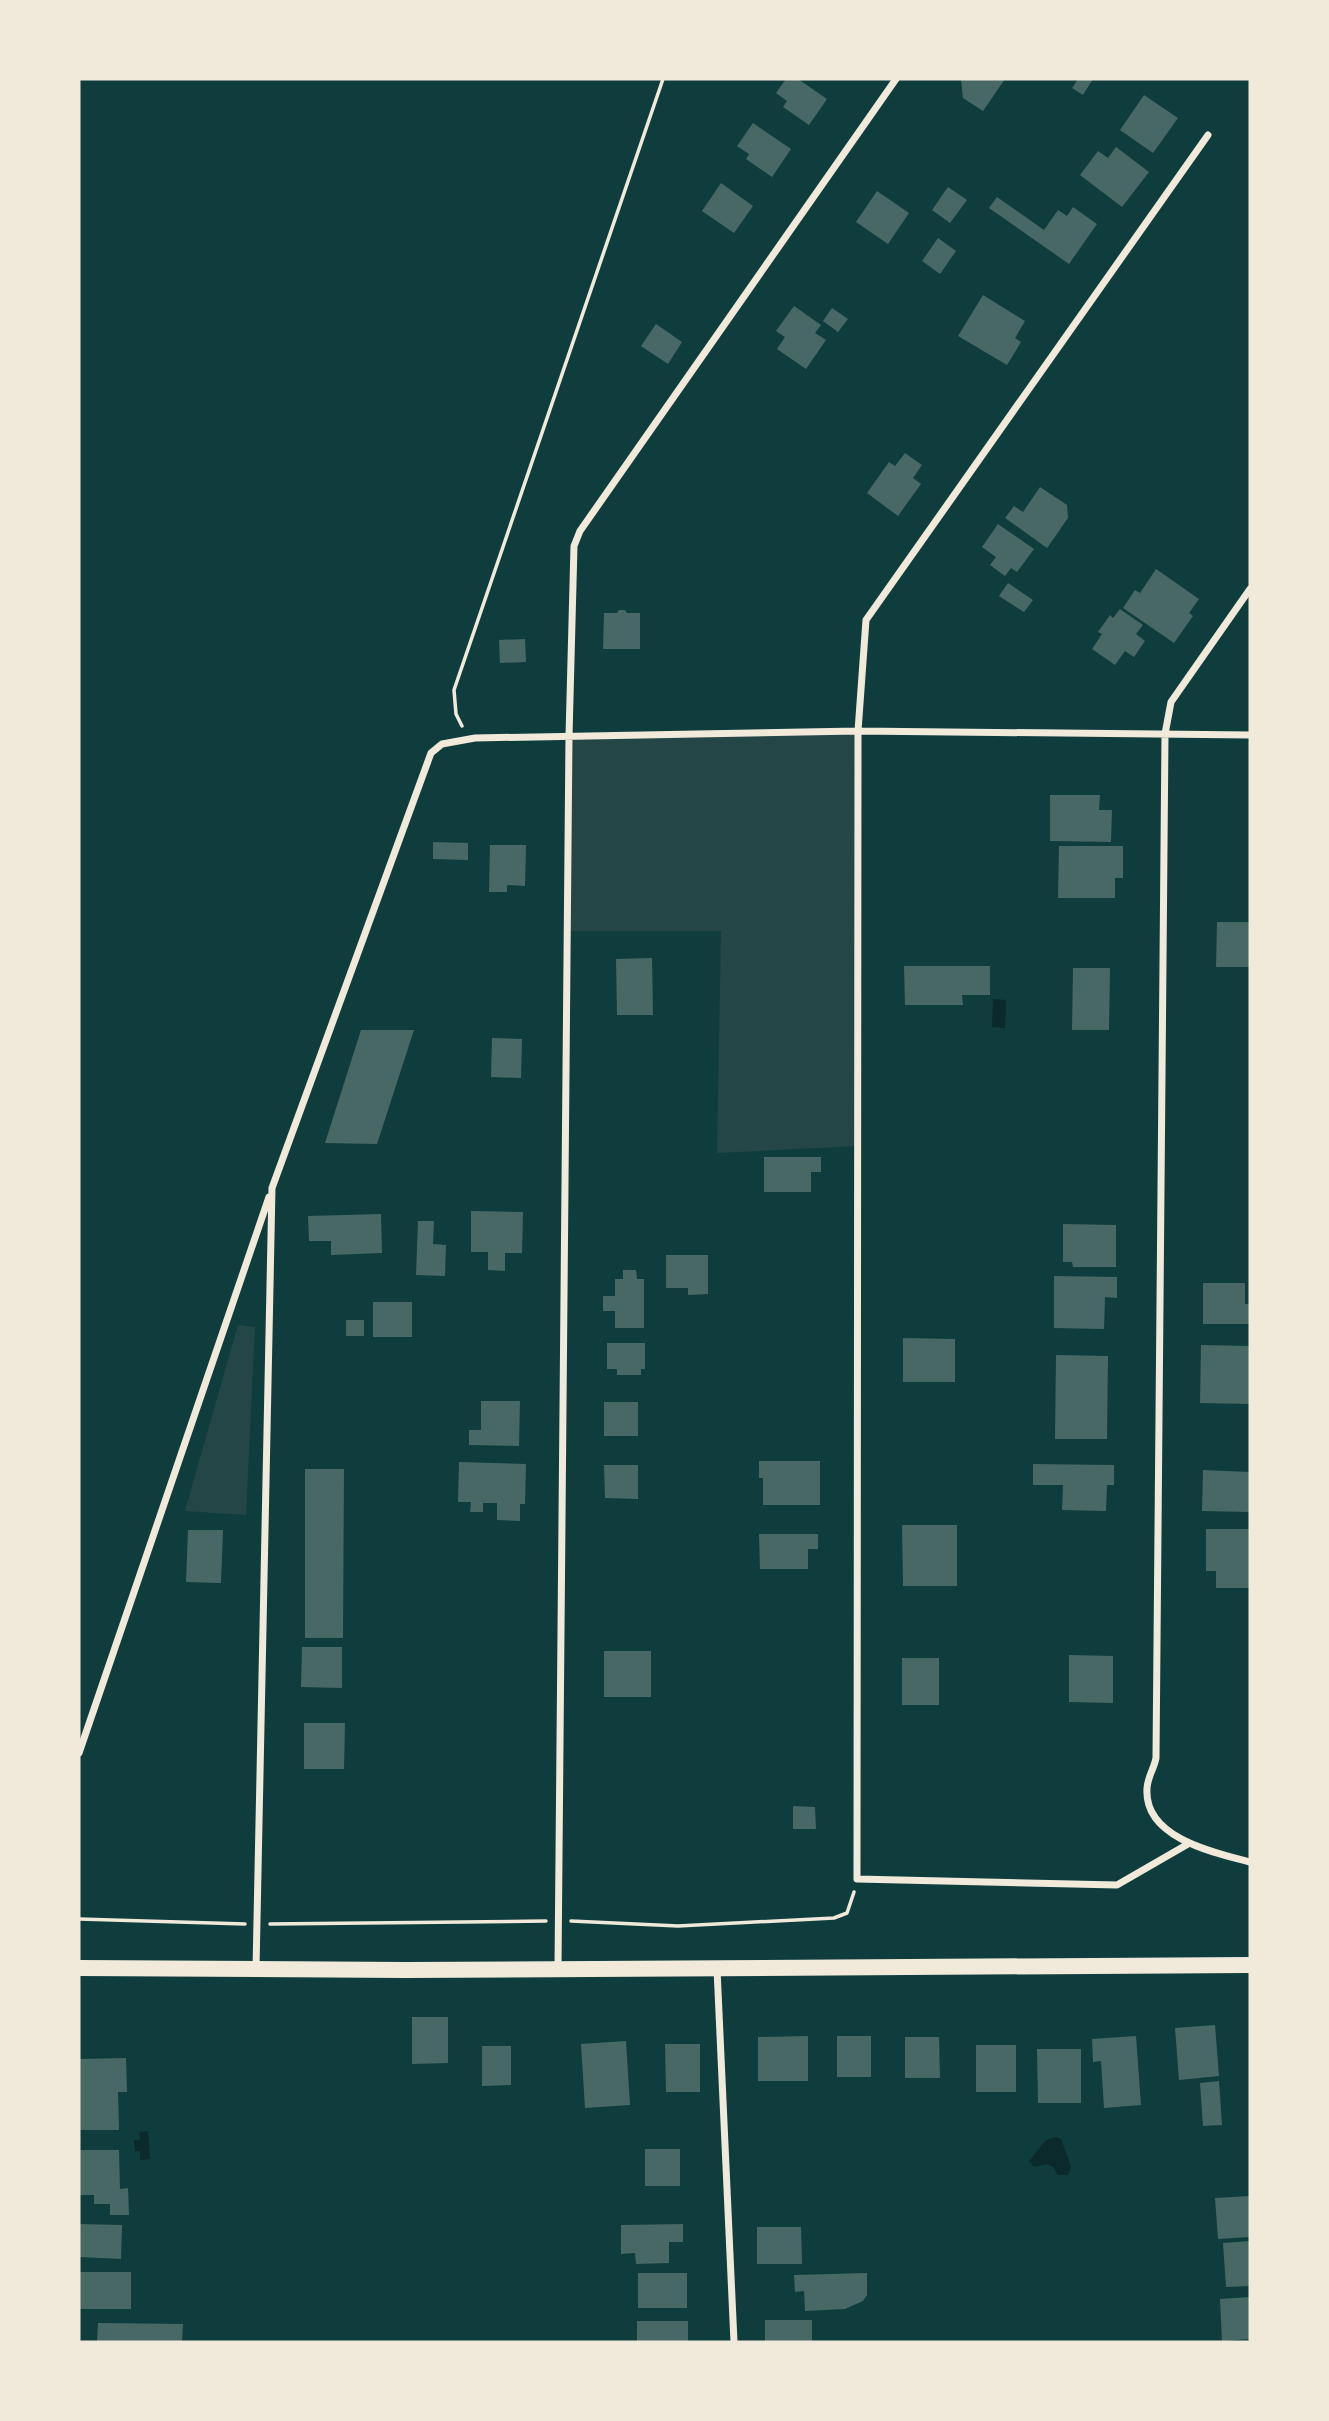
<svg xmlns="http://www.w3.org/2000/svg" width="1329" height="2421" viewBox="0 0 1329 2421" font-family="'Source Serif 4',serif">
	<rect width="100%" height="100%" fill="#0f3d3e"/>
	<!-- green -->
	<path fill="#244646" d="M 858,731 L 858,1146 L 717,1153 L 721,931 L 568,931 L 569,736 Z
		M 238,1325 L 255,1327 L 246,1515 L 185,1511 Z"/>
	<!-- water -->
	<path fill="#0a2a2b" d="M 993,999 L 1006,1000 L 1005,1028 L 992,1027 Z
		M 148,2131 L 150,2159 L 140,2160 L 140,2151 L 135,2151 L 134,2140 L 140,2140 L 139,2132 Z
		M 1055,2137 L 1061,2139 L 1071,2167 L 1068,2175 L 1058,2175 L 1053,2167 L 1047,2164 L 1034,2167 L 1029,2161 L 1046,2140 Z"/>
	<!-- building -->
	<path fill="#486865" d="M 786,79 L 798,79 L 827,99 L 809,125 L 783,107 L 787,101 L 776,93 Z
		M 961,79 L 1005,79 L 983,111 L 963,98 Z
		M 1078,79 L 1093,79 L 1083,95 L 1072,88 Z
		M 1144,95 L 1178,118 L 1153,153 L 1120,130 Z
		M 753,123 L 791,149 L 772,177 L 746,159 L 749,154 L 737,146 Z
		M 1116,147 L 1149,172 L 1122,207 L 1080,175 L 1098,151 L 1108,158 Z
		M 721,183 L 753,206 L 734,233 L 702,211 Z
		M 948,187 L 967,200 L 950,223 L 932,210 Z
		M 877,191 L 909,213 L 888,244 L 856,222 Z
		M 997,197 L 1044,230 L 1058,210 L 1067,216 L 1073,207 L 1097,224 L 1069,264 L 989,208 Z
		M 938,238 L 956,251 L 940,274 L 922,261 Z
		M 983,295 L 1025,321 L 1015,338 L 1021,342 L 1007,365 L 958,336 Z
		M 794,306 L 821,325 L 815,333 L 826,340 L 806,369 L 777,349 L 785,337 L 776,331 Z
		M 832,308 L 848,319 L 838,332 L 823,321 Z
		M 656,324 L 682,342 L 668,364 L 641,346 Z
		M 905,453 L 922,465 L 913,478 L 921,484 L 898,516 L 867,493 L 889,462 L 895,466 Z
		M 1040,487 L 1067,505 L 1068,518 L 1047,548 L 1005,518 L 1014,506 L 1023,512 Z
		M 998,524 L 1034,549 L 1017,572 L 1011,568 L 1005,576 L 990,565 L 996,557 L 982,547 Z
		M 1156,569 L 1199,599 L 1189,613 L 1193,616 L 1174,643 L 1123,608 L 1135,590 L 1140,593 Z
		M 1008,583 L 1033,600 L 1024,612 L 999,596 Z
		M 1120,609 L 1143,625 L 1136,634 L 1145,641 L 1134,657 L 1125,651 L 1115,665 L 1092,649 L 1102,634 L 1098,632 L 1110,615 L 1113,618 Z
		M 619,610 L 625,610 L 627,613 L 640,613 L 640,649 L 603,649 L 604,613 L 617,613 Z
		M 525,639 L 526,662 L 500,663 L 499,640 Z
		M 1050,795 L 1100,795 L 1099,810 L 1112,810 L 1111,842 L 1050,841 Z
		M 433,842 L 468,843 L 468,860 L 433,859 Z
		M 490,845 L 526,845 L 525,886 L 507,885 L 507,892 L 489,892 Z
		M 1059,846 L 1123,846 L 1123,878 L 1115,878 L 1115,898 L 1058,898 Z
		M 1217,922 L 1250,922 L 1250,967 L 1216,967 Z
		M 652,958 L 653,1015 L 617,1015 L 616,959 Z
		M 904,966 L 990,966 L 990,995 L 962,995 L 963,1005 L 905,1005 Z
		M 1073,968 L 1110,968 L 1109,1030 L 1072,1030 Z
		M 361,1030 L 414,1030 L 377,1144 L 325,1143 Z
		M 492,1038 L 522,1039 L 521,1078 L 491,1077 Z
		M 764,1157 L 821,1157 L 821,1172 L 811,1172 L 811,1192 L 764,1192 Z
		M 471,1211 L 523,1212 L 522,1253 L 505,1253 L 505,1271 L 488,1270 L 488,1252 L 471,1252 Z
		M 381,1214 L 382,1253 L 331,1255 L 331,1241 L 309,1241 L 308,1216 Z
		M 418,1221 L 434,1221 L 433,1244 L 446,1245 L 445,1276 L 416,1275 Z
		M 1063,1224 L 1116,1225 L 1116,1267 L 1073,1267 L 1072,1262 L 1063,1262 Z
		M 666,1255 L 708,1255 L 708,1294 L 688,1295 L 688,1288 L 666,1288 Z
		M 623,1270 L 636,1270 L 637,1279 L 644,1279 L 644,1328 L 615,1328 L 615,1311 L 603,1311 L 603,1296 L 615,1296 L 615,1279 L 623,1279 Z
		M 1054,1276 L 1117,1277 L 1117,1298 L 1105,1297 L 1104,1329 L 1054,1328 Z
		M 1203,1283 L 1245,1283 L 1245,1304 L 1250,1304 L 1250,1324 L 1203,1324 Z
		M 373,1302 L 412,1302 L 412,1337 L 373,1337 Z
		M 346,1320 L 364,1320 L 364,1336 L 346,1336 Z
		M 903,1338 L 955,1339 L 955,1382 L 903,1382 Z
		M 607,1343 L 645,1343 L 645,1369 L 641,1369 L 641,1375 L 617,1375 L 617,1369 L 607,1369 Z
		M 1201,1345 L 1250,1346 L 1250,1404 L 1200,1403 Z
		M 1056,1355 L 1108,1356 L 1107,1439 L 1055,1439 Z
		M 481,1401 L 520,1401 L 519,1446 L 469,1445 L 469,1430 L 481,1430 Z
		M 604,1402 L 638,1402 L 638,1436 L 604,1436 Z
		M 759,1461 L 820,1461 L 820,1505 L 763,1505 L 763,1478 L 759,1478 Z
		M 459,1462 L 526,1464 L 525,1504 L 520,1504 L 520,1521 L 497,1520 L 497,1503 L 483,1503 L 483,1512 L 470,1512 L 471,1502 L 458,1502 Z
		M 1033,1464 L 1114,1465 L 1114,1485 L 1107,1485 L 1106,1511 L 1062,1510 L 1063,1485 L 1033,1485 Z
		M 604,1465 L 638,1465 L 638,1499 L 605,1498 Z
		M 305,1469 L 344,1469 L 343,1638 L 305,1638 Z
		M 1203,1470 L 1250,1472 L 1249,1512 L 1202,1511 Z
		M 902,1525 L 957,1525 L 957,1586 L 903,1586 Z
		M 1206,1529 L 1250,1529 L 1250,1588 L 1216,1588 L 1216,1571 L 1206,1571 Z
		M 188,1530 L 223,1530 L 221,1583 L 186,1582 Z
		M 759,1534 L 818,1534 L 818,1549 L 808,1549 L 808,1569 L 760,1569 Z
		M 302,1647 L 342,1647 L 342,1688 L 301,1687 Z
		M 604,1651 L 651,1651 L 651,1697 L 604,1697 Z
		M 1069,1655 L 1113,1656 L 1113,1703 L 1069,1702 Z
		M 902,1658 L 939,1658 L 939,1705 L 902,1705 Z
		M 304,1723 L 345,1723 L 344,1769 L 304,1769 Z
		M 793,1806 L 815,1807 L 816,1829 L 793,1829 Z
		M 412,2017 L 448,2017 L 448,2063 L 412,2064 Z
		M 1215,2025 L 1219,2076 L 1179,2080 L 1175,2028 Z
		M 808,2036 L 808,2081 L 758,2081 L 758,2037 Z
		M 837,2036 L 871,2036 L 871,2077 L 837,2077 Z
		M 1136,2036 L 1141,2105 L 1104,2108 L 1101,2061 L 1093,2062 L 1092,2039 Z
		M 905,2037 L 939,2037 L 940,2078 L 905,2078 Z
		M 626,2041 L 630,2105 L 585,2108 L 581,2044 Z
		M 665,2044 L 700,2044 L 700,2092 L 666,2092 Z
		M 976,2045 L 1016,2045 L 1016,2092 L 976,2092 Z
		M 482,2046 L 511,2046 L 511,2085 L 482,2086 Z
		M 1037,2049 L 1081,2049 L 1081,2103 L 1038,2103 Z
		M 126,2058 L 127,2092 L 118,2092 L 119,2130 L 79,2130 L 79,2059 Z
		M 1219,2081 L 1222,2125 L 1203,2126 L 1200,2083 Z
		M 645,2149 L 680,2149 L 680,2186 L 645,2186 Z
		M 79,2150 L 119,2150 L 120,2189 L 128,2188 L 129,2215 L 110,2215 L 110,2204 L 94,2204 L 94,2195 L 79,2195 Z
		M 1250,2196 L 1250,2237 L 1218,2239 L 1215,2198 Z
		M 79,2224 L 122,2225 L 121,2259 L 79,2257 Z
		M 683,2224 L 683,2242 L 669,2242 L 669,2263 L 636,2264 L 635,2253 L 621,2254 L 621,2225 Z
		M 757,2227 L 801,2227 L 802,2264 L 757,2264 Z
		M 1250,2241 L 1250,2286 L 1226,2287 L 1223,2243 Z
		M 79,2272 L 131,2272 L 131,2309 L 79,2309 Z
		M 638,2273 L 687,2273 L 687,2308 L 638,2308 Z
		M 867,2273 L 867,2295 L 863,2301 L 845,2309 L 805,2311 L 804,2291 L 795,2292 L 794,2275 Z
		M 1250,2297 L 1250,2339 L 1222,2341 L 1220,2299 Z
		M 765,2320 L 812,2320 L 812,2342 L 765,2342 Z
		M 637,2321 L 688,2321 L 688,2342 L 637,2342 Z
		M 98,2323 L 183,2324 L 182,2342 L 97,2342 Z"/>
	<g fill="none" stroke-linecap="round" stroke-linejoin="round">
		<!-- path -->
		<path stroke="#f1e9da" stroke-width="3.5" d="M 462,726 L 456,714 L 454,690 L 663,79
			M 79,1919 L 245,1924
			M 571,1921 L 678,1926 L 834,1918 L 847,1913 L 854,1892
			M 270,1924 L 546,1921"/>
		<!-- minor -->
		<path stroke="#f1e9da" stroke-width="7" d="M 1250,589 L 1171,702 L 1165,734 L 1156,1758 C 1154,1769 1147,1778 1147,1789 C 1144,1838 1215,1853 1250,1862
			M 79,1753 L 269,1197
			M 1188,1844 L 1117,1885 L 857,1879 L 858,731 L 866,620 L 1208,135
			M 558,1968 L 569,736 L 574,546 L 580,531 L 896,79
			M 256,1969 L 272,1188 L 431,753 L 442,744 L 475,738 L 858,731 L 1250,735
			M 717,1969 L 734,2342"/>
		<!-- trunk -->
		<path stroke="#f1e9da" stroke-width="16" d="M 79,1968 L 406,1970 L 1250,1965"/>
	</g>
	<!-- border -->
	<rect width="1329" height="2421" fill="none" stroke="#f1e9da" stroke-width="161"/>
</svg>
